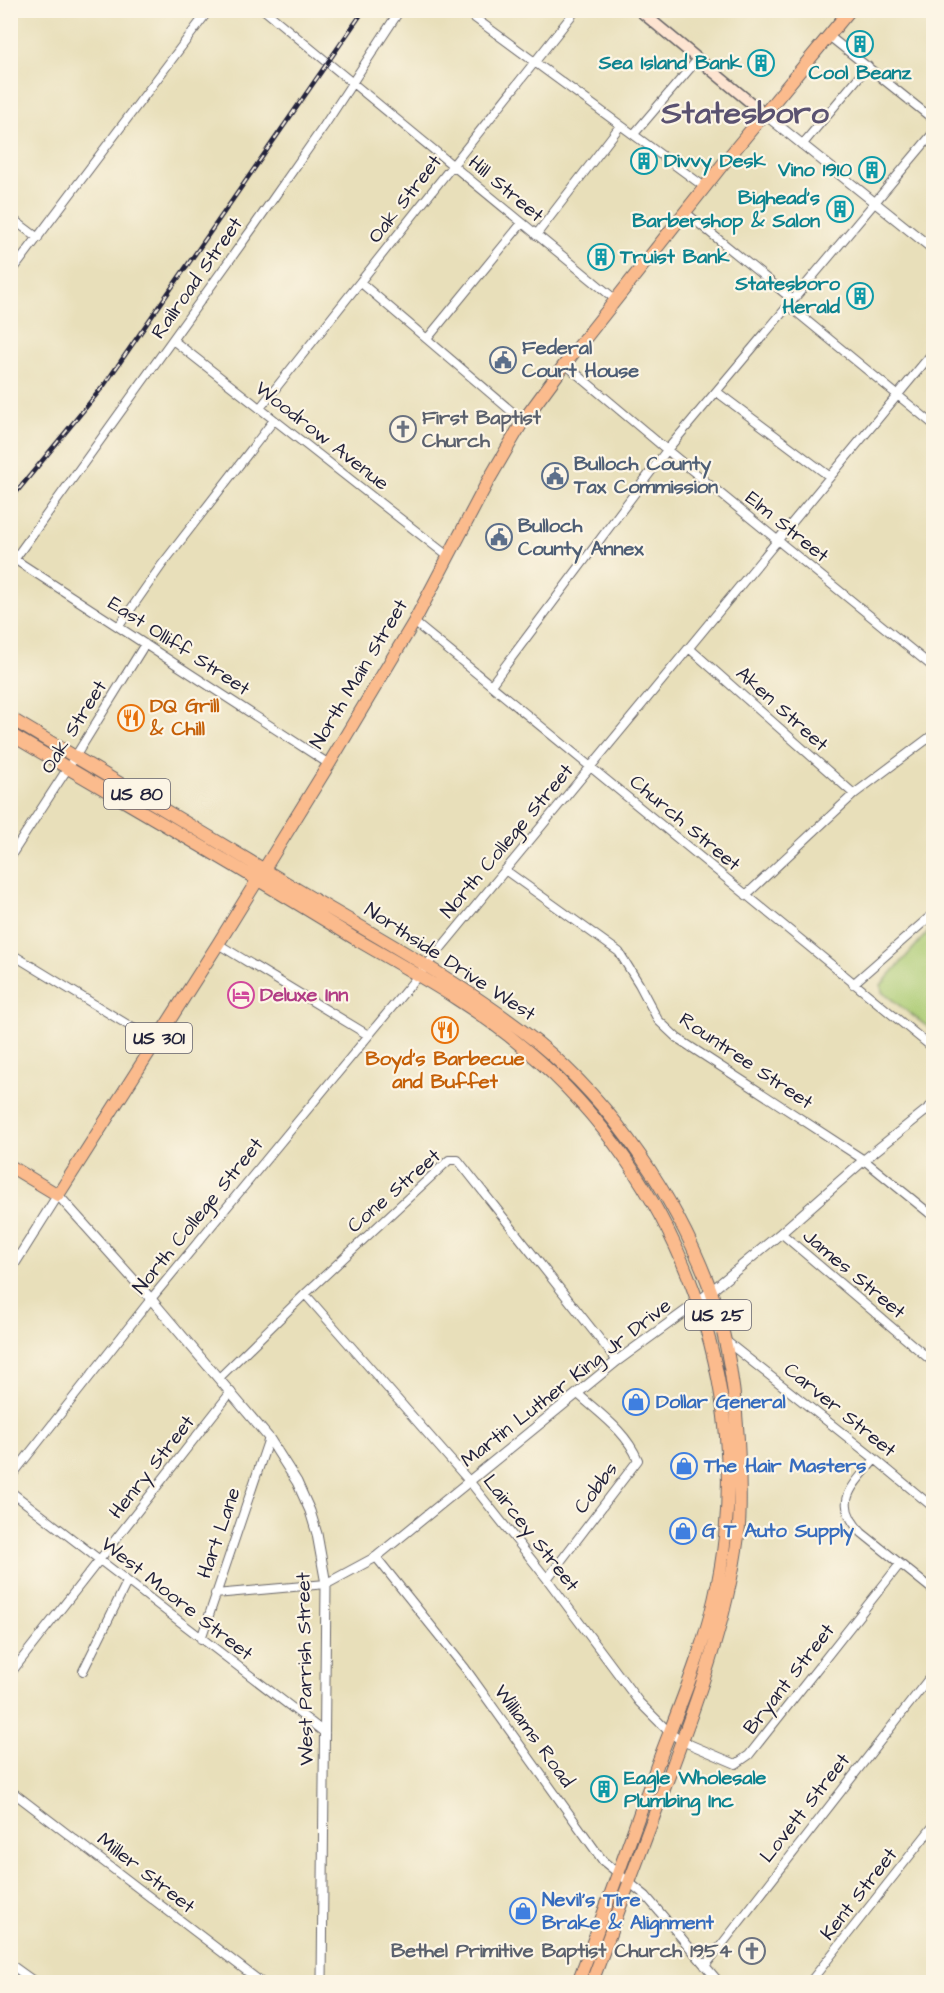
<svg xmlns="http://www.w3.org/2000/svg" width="944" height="1993" viewBox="0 0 944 1993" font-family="'Architects Daughter',sans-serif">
	<rect width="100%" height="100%" fill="#fcf5e5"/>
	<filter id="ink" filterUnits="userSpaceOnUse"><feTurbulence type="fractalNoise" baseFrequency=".0167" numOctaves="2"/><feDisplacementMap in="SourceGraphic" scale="12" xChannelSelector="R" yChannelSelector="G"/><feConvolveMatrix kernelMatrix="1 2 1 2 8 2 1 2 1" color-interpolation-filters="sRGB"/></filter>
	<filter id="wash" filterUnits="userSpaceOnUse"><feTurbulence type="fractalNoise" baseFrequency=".008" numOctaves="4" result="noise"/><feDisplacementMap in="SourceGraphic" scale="24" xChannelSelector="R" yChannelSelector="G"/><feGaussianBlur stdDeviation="1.35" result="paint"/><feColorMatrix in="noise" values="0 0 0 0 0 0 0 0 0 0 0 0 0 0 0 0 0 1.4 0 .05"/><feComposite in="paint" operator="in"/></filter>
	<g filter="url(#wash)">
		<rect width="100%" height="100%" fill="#e8dfba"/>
		<!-- grass -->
		<path fill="#abcb73" stroke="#667657" stroke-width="1.5" d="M 933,926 L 933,1031 L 882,992 L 881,985 Z"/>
	</g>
	<g filter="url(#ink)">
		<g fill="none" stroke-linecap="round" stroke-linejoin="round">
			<defs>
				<path id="minor" d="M 264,10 L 616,300
					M 464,10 L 706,188
					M 829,36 L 934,120
					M 634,134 L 698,59
					M 802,145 L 868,66
					M 686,213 L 793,300
					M 10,217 L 38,238
					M 536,235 L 620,126
					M 10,274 L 209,10
					M 360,282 L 523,421
					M 789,306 L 934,425
					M 427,339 L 522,223
					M 174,341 L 449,557
					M 565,364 L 667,450 L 934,668
					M 717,392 L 829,476
					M 260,408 L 576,10
					M 11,557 L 329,764
					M 14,560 L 252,229 L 324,126 L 400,10
					M 414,622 L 934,1049
					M 119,626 L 161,566 L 274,420
					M 689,648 L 854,794
					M 491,685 L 667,450 L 934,132
					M 10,857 L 75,757 L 145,644
					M 505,870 L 619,952 L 639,984 L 658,1020 L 677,1038 L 864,1160 L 934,1217
					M 746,895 L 854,794 L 934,734
					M 218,944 L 368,1035
					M 10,953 L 156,1042
					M 853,984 L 934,913
					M 781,1233 L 934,1363
					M 305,1294 L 470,1482 L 547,1579 L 639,1702 L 670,1733 L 682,1741 L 736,1764 L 749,1755 L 900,1564
					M 726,1341 L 875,1459 L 934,1508
					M 219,1378 L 305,1294 L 449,1160 L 458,1160 L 617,1361
					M 875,1459 C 853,1486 831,1502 862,1533 L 934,1591
					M 10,1478 L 151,1299 L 934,351
					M 10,1491 L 325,1733
					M 376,1557 L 465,1668 L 603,1861 L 646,1896 L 719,1982
					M 547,1579 L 638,1460 C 626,1431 600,1414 578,1394
					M 215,1594 L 326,1584
					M 201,1639 L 269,1438
					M 83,1671 L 127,1582
					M 10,1674 L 231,1392
					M 10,1790 L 261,1982
					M 10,1964 L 35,1982
					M 705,1966 L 934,1672
					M 810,1982 L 934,1825"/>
				<path id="tertiary" d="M 763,113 L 934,250
					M 10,1271 L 58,1195 L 151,1299 L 269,1438 L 297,1482 L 310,1511 L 317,1534 L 326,1584 L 322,1982
					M 326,1584 L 376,1557 L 617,1361 L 698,1302 L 781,1233 L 864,1160 L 934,1104"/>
				<path id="secondary" d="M 639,10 L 763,113"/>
				<path id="primary" d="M 10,718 C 110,778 209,836 308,896 C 386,942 467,986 538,1043 C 614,1105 677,1199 711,1291 C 730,1345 737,1404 739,1461 C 740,1486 741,1511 738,1536 C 727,1621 697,1701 667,1781 C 642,1848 617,1915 592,1982
					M 10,734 C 125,802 241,868 354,938 C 412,972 474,1005 525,1049 C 678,1177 757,1386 718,1582 C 706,1644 681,1702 659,1760 C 632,1834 606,1909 578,1982
					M 10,1166 L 58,1195 L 218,944 L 329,764 L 414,622 L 487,483 L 523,421 L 565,364 L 723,164 L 850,10"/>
			</defs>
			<!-- minor casing -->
			<use href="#minor" stroke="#676467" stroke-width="10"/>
			<!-- tertiary casing -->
			<use href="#tertiary" stroke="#676467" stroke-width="11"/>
			<!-- secondary casing -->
			<use href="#secondary" stroke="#676467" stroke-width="13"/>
			<!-- primary casing -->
			<use href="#primary" stroke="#676467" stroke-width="14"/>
			<!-- minor -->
			<use href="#minor" stroke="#fff" stroke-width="8"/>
			<!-- tertiary -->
			<use href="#tertiary" stroke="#fff" stroke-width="9"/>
			<!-- secondary -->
			<use href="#secondary" stroke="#fde4d1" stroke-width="10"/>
			<!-- primary -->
			<use href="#primary" stroke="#fbbb8d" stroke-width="12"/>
			<defs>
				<path id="rail" d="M 10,500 L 105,384 L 364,10"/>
			</defs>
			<!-- rail casing -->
			<use href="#rail" stroke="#22223b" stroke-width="4.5"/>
			<!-- rail -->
			<use href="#rail" stroke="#fcf5e5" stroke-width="2" stroke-dasharray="7" stroke-linecap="butt"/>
		</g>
	</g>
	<!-- icons -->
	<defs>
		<symbol id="building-ring" viewBox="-11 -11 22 22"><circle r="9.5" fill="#fcf5e5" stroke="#0f9aa8" stroke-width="1.5"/><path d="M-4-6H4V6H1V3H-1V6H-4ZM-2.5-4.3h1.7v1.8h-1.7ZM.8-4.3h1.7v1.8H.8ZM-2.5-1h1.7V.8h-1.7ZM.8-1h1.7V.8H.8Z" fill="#0f9aa8"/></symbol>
		<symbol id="civic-ring" viewBox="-11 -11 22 22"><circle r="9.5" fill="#fcf5e5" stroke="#5c6f8a" stroke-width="1.5"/><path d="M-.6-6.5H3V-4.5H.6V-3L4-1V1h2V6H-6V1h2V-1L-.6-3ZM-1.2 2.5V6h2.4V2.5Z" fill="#5c6f8a"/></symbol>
		<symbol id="church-ring" viewBox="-11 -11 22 22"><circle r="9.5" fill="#fcf5e5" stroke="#6b7280" stroke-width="1.5"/><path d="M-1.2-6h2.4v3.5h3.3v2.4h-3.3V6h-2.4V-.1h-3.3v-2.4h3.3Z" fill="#6b7280"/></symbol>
		<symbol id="restaurant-ring" viewBox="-11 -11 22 22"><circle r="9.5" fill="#fcf5e5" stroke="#e8710a" stroke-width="1.5"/><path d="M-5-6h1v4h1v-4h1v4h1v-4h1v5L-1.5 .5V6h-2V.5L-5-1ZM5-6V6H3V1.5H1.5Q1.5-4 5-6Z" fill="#e8710a"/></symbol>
		<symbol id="hotel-ring" viewBox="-11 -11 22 22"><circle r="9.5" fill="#fcf5e5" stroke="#d1479c" stroke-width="1.5"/><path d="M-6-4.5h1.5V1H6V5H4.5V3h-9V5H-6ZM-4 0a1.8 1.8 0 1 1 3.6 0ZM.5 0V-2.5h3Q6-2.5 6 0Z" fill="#d1479c"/></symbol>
		<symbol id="shop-ring" viewBox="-11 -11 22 22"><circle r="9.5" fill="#fcf5e5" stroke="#3f7fe0" stroke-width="1.5"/><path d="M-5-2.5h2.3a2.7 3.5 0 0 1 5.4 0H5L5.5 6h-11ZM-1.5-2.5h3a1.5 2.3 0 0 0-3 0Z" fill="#3f7fe0"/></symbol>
	</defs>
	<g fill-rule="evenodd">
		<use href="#building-ring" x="845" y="29" width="30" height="30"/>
		<use href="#building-ring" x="746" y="48" width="30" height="30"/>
		<use href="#building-ring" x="629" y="146" width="30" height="30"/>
		<use href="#building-ring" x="857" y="155" width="30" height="30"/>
		<use href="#building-ring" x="825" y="194" width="30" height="30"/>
		<use href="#building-ring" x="586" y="242" width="30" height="30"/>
		<use href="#building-ring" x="845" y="281" width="30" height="30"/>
		<use href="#civic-ring" x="488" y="345" width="30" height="30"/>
		<use href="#church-ring" x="388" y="414" width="30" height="30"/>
		<use href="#civic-ring" x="540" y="461" width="30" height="30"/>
		<use href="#civic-ring" x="484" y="522" width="30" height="30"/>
		<use href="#restaurant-ring" x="116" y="703" width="30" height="30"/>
		<use href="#hotel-ring" x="226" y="980" width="30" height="30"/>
		<use href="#restaurant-ring" x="430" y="1015" width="30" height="30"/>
		<use href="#shop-ring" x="621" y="1387" width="30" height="30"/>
		<use href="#shop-ring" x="669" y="1451" width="30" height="30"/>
		<use href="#shop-ring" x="668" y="1516" width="30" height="30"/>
		<use href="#building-ring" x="589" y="1774" width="30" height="30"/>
		<use href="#shop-ring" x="508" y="1896" width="30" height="30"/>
		<use href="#church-ring" x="737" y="1936" width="30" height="30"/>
	</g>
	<g text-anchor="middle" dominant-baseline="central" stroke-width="4.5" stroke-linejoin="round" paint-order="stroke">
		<!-- shield labels -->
		<g fill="#fcf5e5" stroke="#63616e" stroke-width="1.5">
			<rect x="104" y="779" width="66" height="30" rx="4.5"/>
			<rect x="126" y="1023" width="66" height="30" rx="4.5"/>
			<rect x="685" y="1300" width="66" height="30" rx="4.5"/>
		</g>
		<g font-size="18" font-weight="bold" fill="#22223b">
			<text x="137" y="794">US 80</text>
			<text x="159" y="1038">US 301</text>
			<text x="718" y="1315">US 25</text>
		</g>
		<!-- culture labels -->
		<g font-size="20" font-weight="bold" fill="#0d838f" stroke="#fcf5e5" text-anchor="end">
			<text x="742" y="63">Sea Island Bank</text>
			<text x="860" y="73" text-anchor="middle">Cool Beanz</text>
			<text x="664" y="161" text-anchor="start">Divvy Desk</text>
			<text x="852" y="170">Vino 1910</text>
			<text x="820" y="198">Bighead's<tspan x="820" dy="23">Barbershop &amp; Salon</tspan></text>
			<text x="620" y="257" text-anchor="start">Truist Bank</text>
			<text x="840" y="284">Statesboro<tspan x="840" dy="23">Herald</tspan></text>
			<text x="624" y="1778" text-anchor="start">Eagle Wholesale<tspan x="624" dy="23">Plumbing Inc</tspan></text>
		</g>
		<!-- street labels -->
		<g font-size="20" fill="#22223b" stroke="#fcf5e5">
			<text transform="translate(506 189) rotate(40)">Hill Street</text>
			<text transform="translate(405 199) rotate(-52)">Oak Street</text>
			<text transform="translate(197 278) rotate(-55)">Railroad Street</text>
			<text transform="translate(322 436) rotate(38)">Woodrow Avenue</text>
			<text transform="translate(787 527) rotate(39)">Elm Street</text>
			<text transform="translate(179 646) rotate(33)">East Olliff Street</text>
			<text transform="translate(359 674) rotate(-59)">North Main Street</text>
			<text transform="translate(782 709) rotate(42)">Aken Street</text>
			<text transform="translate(74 727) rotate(-58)">Oak Street</text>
			<text transform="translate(685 823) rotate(40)">Church Street</text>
			<text transform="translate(507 841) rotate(-50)">North College Street</text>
			<text transform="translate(450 962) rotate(33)">Northside Drive West</text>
			<text transform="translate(746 1061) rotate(34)">Rountree Street</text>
			<text transform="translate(394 1191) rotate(-41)">Cone Street</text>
			<text transform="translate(198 1216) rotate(-51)">North College Street</text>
			<text transform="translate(854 1274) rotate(40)">James Street</text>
			<text transform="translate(566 1383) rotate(-38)">Martin Luther King Jr Drive</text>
			<text transform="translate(840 1410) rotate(39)">Carver Street</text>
			<text transform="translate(152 1467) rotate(-52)">Henry Street</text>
			<text transform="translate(596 1488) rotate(-53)">Cobbs</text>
			<text transform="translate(219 1533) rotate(-71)">Hart Lane</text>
			<text transform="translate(531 1533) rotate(52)">Laircey Street</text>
			<text transform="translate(177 1599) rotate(38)">West Moore Street</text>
			<text transform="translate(305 1669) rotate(-91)">West Parrish Street</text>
			<text transform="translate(789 1679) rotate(-52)">Bryant Street</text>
			<text transform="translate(534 1736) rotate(54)">Williams Road</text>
			<text transform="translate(805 1808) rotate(-52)">Lovett Street</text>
			<text transform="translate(146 1873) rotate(38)">Miller Street</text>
			<text transform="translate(859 1894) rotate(-52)">Kent Street</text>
		</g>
		<!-- service labels -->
		<g font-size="20" font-weight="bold" fill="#4e5e75" stroke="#fcf5e5" text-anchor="start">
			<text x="522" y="348">Federal<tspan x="522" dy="23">Court House</tspan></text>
			<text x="574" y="464">Bulloch County<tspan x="574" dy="23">Tax Commission</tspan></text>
			<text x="518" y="526">Bulloch<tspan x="518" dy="23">County Annex</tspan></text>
		</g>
		<!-- worship labels -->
		<g font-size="20" font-weight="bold" fill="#5b616d" stroke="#fcf5e5" text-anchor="start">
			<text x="422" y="418">First Baptist<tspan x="422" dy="23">Church</tspan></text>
			<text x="732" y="1951" text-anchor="end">Bethel Primitive Baptist Church 1954</text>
		</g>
		<!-- food labels -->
		<g font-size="20" font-weight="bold" fill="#c56008" stroke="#fcf5e5" text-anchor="start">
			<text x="150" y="706">DQ Grill<tspan x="150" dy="23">&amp; Chill</tspan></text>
			<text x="445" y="1059" text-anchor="middle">Boyd's Barbecue<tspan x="445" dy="23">and Buffet</tspan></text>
		</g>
		<!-- hotel labels -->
		<g font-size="20" font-weight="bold" fill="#b23c85" stroke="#fcf5e5" text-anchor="start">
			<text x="260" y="995">Deluxe Inn</text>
		</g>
		<!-- shop labels -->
		<g font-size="20" font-weight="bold" fill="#366cbe" stroke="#fcf5e5" text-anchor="start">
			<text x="656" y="1402">Dollar General</text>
			<text x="704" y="1466">The Hair Masters</text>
			<text x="702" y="1531">G T Auto Supply</text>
			<text x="542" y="1900">Nevil's Tire<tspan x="542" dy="23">Brake &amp; Alignment</tspan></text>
		</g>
		<!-- town labels -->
		<g font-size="32" font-weight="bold" fill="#5a5271" stroke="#fcf5e5">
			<text x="745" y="113">Statesboro</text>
		</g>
	</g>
	<!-- margin -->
	<rect width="944" height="1993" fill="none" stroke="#fcf5e5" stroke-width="36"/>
</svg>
